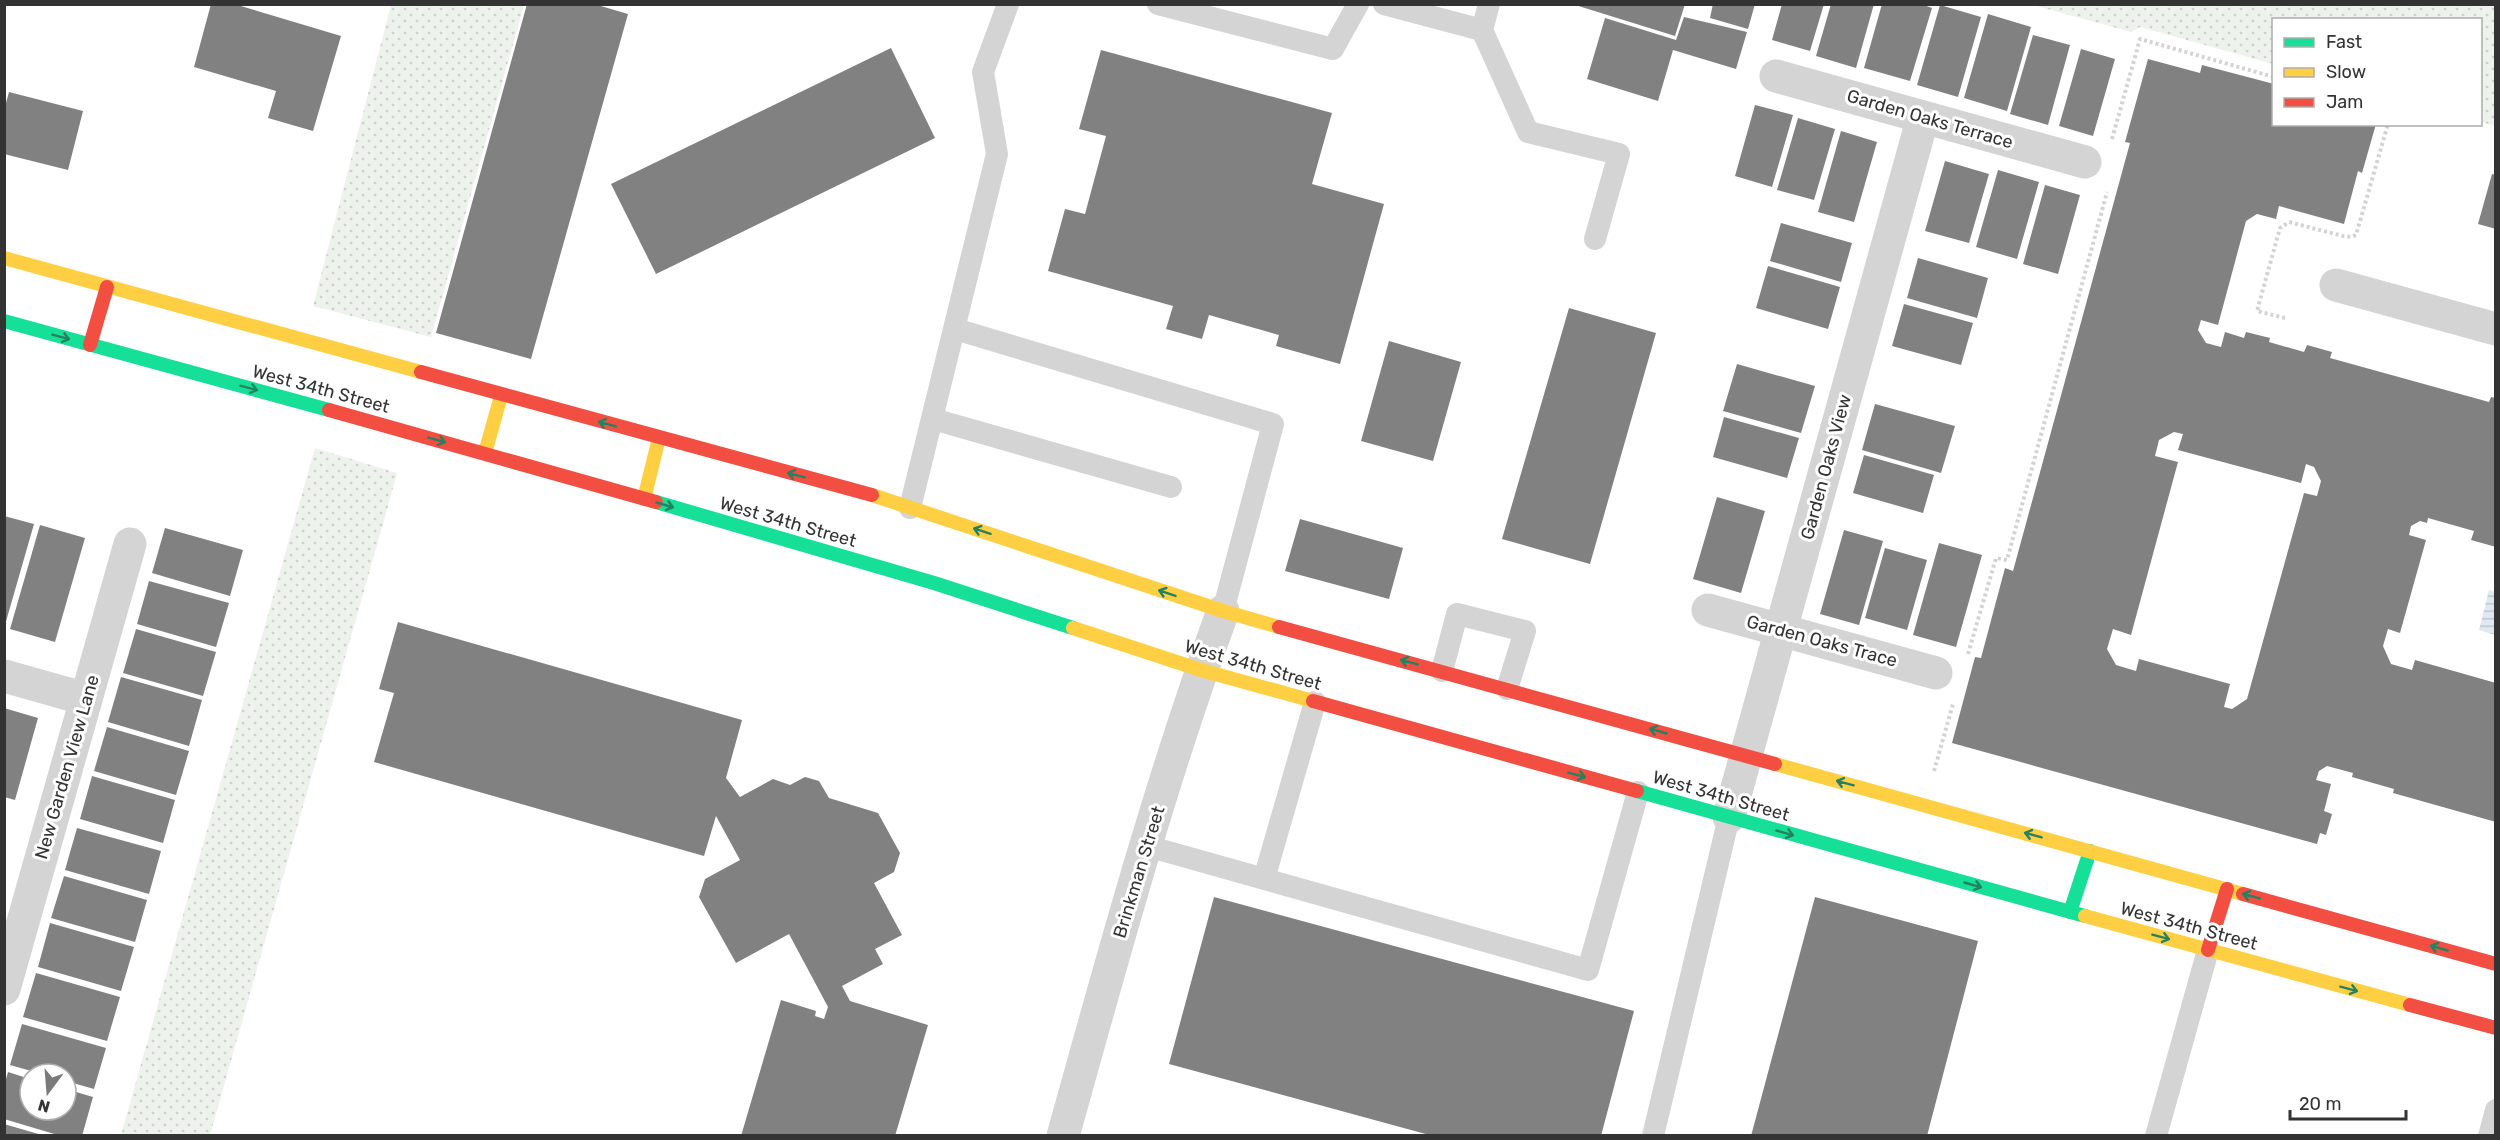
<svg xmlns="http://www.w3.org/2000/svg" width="2500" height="1140" viewBox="0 0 2500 1140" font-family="Rubik,sans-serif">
	<defs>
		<pattern id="grass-dots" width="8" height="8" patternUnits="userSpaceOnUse" patternTransform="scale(1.5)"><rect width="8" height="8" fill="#eef2ec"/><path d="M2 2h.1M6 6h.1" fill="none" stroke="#cdd0cb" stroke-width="1.8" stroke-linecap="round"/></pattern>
		<pattern id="water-rules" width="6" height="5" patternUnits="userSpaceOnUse" patternTransform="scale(1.5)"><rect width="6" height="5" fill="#e0e8f0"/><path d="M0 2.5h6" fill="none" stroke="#c1c7ce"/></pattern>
	</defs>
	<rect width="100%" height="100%" fill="#fff"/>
	<!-- grass -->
	<path fill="url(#grass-dots)" d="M 391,5 L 524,5 L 431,337 L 313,306 Z
		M 2033,5 L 2495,5 L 2495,126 L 2481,122 L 2480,20 L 2274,20 L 2273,64 L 2140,27 L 2131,32 Z
		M 315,448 L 397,473 L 388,506 L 210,1135 L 121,1135 Z"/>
	<!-- water -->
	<path fill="url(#water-rules)" d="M 2489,590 L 2495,592 L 2495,635 L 2479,630 Z"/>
	<!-- building -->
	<path fill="#818181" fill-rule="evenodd" d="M 211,4 L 234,4 L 341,36 L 313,131 L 268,118 L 276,91 L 194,67 Z
		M 527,4 L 594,4 L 628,14 L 531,359 L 436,333 Z
		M 1572,4 L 1685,4 L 1675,36 Z
		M 1713,4 L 1755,4 L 1748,29 L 1710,18 Z
		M 1782,4 L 1824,4 L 1810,51 L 1772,40 Z
		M 1831,4 L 1874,4 L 1856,68 L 1816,56 Z
		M 1882,4 L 1921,4 L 1932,8 L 1910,81 L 1864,68 Z
		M 1940,5 L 1981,17 L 1958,97 L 1917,85 Z
		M 1988,14 L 2031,27 L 2007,111 L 1964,98 Z
		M 1684,17 L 1747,32 L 1736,69 L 1673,50 L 1658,101 L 1587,79 L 1605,18 L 1676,40 Z
		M 2033,35 L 2070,45 L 2048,125 L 2010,114 Z
		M 891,48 L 935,138 L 656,274 L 611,184 Z
		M 2081,49 L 2115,59 L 2093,136 L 2059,126 Z
		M 1101,50 L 1332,113 L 1312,184 L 1384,204 L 1340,364 L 1276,346 L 1279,335 L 1209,315 L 1202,339 L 1166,329 L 1173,306 L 1048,271 L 1065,209 L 1085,214 L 1106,136 L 1079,129 Z
		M 2148,59 L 2200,73 L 2202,65 L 2274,84 L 2274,124 L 2376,124 L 2362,173 L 2358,171 L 2344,224 L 2279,206 L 2276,219 L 2257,214 L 2246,221 L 2218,325 L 2201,320 L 2198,330 L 2206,343 L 2221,347 L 2225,332 L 2244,338 L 2246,332 L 2270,338 L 2269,342 L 2304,352 L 2307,345 L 2332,352 L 2330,358 L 2489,402 L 2491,397 L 2496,398 L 2496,547 L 2471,540 L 2474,531 L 2428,518 L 2427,523 L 2420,521 L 2411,526 L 2409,535 L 2426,540 L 2400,633 L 2388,629 L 2383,646 L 2391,664 L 2412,670 L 2415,660 L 2496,683 L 2496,822 L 2393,793 L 2394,789 L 2352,777 L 2353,773 L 2327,766 L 2319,771 L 2316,780 L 2331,784 L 2324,811 L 2332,814 L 2326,835 L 2320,833 L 2317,844 L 1952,743 L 1975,657 L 1981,658 L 2005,568 L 2013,571 L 2130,143 L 2125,142 ZM 2174,432 L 2183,434 L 2178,450 L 2301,483 L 2306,464 L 2314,467 L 2321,481 L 2317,496 L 2304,493 L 2247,699 L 2232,709 L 2224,707 L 2230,684 L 2139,659 L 2136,671 L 2116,665 L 2107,649 L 2113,629 L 2131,635 L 2178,462 L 2155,456 L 2159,440 Z
		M 9,92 L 83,111 L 68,170 L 4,154 L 4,110 Z
		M 1755,105 L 1793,115 L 1772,187 L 1735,176 Z
		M 1798,118 L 1835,129 L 1814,200 L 1777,190 Z
		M 1841,131 L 1877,142 L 1854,222 L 1818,212 Z
		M 1945,161 L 1989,174 L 1969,243 L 1925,231 Z
		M 1998,170 L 2039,182 L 2017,259 L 1976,247 Z
		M 2492,174 L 2496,175 L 2496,229 L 2478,224 Z
		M 2045,185 L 2080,195 L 2058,274 L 2023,264 Z
		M 1781,223 L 1852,243 L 1841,282 L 1770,261 Z
		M 1918,258 L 1988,278 L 1977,318 L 1907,298 Z
		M 1768,266 L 1840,287 L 1828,329 L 1756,308 Z
		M 1904,304 L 1973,323 L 1961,365 L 1892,346 Z
		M 1569,308 L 1656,333 L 1590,564 L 1502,539 Z
		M 1389,341 L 1461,362 L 1433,461 L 1361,441 Z
		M 1737,364 L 1815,386 L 1801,433 L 1723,411 Z
		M 1875,404 L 1955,426 L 1941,473 L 1862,450 Z
		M 1724,417 L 1799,438 L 1787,478 L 1713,457 Z
		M 1864,455 L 1934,475 L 1923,513 L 1853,493 Z
		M 1717,497 L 1765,511 L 1741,593 L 1693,579 Z
		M 4,516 L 34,524 L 5,625 L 4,624 Z
		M 1300,519 L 1403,548 L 1389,599 L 1285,571 Z
		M 40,525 L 85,538 L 55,642 L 10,629 Z
		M 165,528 L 243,550 L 230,596 L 152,573 Z
		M 1844,530 L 1883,541 L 1859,625 L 1820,614 Z
		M 1939,543 L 1982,555 L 1956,647 L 1913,635 Z
		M 1885,548 L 1927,560 L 1907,630 L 1865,618 Z
		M 149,581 L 229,603 L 216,647 L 137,624 Z
		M 398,622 L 742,720 L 726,778 L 740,797 L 773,779 L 790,785 L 805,777 L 819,781 L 829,798 L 878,813 L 900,853 L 894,872 L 874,883 L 902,935 L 875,949 L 883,964 L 842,986 L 850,1001 L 928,1025 L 895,1136 L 741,1136 L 781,1000 L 816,1011 L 815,1016 L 824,1019 L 828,1007 L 789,934 L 736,963 L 699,897 L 705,879 L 740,860 L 716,816 L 704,856 L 374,762 L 394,693 L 379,689 Z
		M 136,629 L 216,652 L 203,696 L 123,673 Z
		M 121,677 L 202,700 L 189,746 L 108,722 Z
		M 4,708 L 38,718 L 15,800 L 4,797 Z
		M 107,727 L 189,751 L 176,795 L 94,771 Z
		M 92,776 L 175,800 L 163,843 L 80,819 Z
		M 77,828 L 161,851 L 149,894 L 65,870 Z
		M 64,876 L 147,900 L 135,942 L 51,918 Z
		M 1214,897 L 1634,1011 L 1601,1136 L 1433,1136 L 1169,1064 Z
		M 1815,897 L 1978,941 L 1927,1136 L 1751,1136 Z
		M 50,923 L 134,947 L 121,991 L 38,967 Z
		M 36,973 L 120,997 L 107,1041 L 23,1017 Z
		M 22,1024 L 106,1048 L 94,1089 L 66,1081 L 66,1074 L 42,1074 L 10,1065 Z
		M 8,1072 L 30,1079 L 30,1110 L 66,1110 L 66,1089 L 93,1097 L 82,1136 L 61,1136 L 4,1119 L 4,1086 Z
		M 4,1124 L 42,1135 L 42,1136 L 4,1136 Z"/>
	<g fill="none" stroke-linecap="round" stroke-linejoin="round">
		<!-- path -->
		<path stroke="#d3d3d3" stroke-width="4" stroke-dasharray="3 3" stroke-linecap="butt" d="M 2112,139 L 2140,39 L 2274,77
			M 2285,318 L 2257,311 L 2280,228 L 2289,222 L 2343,236 L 2352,237 L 2356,235 L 2388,124
			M 1968,654 L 1996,558 L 2007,560 L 2107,192
			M 1934,771 L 1953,704"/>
		<!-- lane -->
		<path stroke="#d4d4d4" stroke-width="22" d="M 1158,4 L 1333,49 L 1358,4
			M 1384,4 L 1482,30
			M 1489,4 L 1482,30 L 1528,132 L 1619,154 L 1595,239
			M 955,329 L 1273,424 L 1223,611
			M 933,419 L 1171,487
			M 910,508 L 997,154 L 983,72 L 1008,4
			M 1442,671 L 1457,614 L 1525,631 L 1507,689
			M 1147,846 L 1588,970 L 1638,792
			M 1264,879 L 1315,702
			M 1653,1136 L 1729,817
			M 2156,1136 L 2208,950
			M 2489,1136 L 2496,1110"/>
		<!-- street -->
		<path stroke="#d4d4d4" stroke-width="33" d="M 1776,76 L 2085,162
			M 2336,285 L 2496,329
			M 1708,610 L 1936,673
			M 4,676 L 86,699
			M 1729,817 L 1923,117
			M 4,989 L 130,544
			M 1063,1136 C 1112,960 1160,783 1223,611"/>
		<!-- fast -->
		<path stroke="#16e098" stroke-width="14" d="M 4,321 L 329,410
			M 656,502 L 934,583 L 1073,628
			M 1637,791 L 2085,916
			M 2070,912 L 2090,851"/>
		<!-- slow -->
		<path stroke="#ffcf43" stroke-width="14" d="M 4,258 L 421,372
			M 485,453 L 501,396
			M 872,495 L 1223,611 L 1279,627
			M 644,499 L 659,438
			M 1073,628 L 1201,670 L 1313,701
			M 1775,764 L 2243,894
			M 2085,916 L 2410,1005"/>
		<!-- jam -->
		<path stroke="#f24e42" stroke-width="14" d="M 90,345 L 107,287
			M 421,372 L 872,495
			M 329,410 L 656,502
			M 1279,627 L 1775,764
			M 1313,701 L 1637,791
			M 2243,894 L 2496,964
			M 2208,950 L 2227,889
			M 2410,1005 L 2496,1028"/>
	</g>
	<!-- one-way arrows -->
	<defs><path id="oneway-shaft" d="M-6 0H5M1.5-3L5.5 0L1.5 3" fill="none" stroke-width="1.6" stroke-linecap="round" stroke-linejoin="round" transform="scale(1.5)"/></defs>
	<g stroke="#268160">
		<use href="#oneway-shaft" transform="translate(61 337) rotate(15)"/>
		<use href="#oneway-shaft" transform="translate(249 388) rotate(15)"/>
		<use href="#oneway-shaft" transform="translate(607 424) rotate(-165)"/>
		<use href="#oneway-shaft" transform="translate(437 440) rotate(15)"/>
		<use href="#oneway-shaft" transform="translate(796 475) rotate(-165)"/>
		<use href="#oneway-shaft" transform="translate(665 505) rotate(16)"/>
		<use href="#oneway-shaft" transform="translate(982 531) rotate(-162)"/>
		<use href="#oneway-shaft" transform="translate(1167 593) rotate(-161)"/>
		<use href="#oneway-shaft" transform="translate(1409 662) rotate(-165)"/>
		<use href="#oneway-shaft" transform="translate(1658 731) rotate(-164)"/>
		<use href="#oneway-shaft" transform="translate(1577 775) rotate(15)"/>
		<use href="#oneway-shaft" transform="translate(1845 783) rotate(-165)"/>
		<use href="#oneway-shaft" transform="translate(1785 833) rotate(16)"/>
		<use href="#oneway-shaft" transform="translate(2033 835) rotate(-165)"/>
		<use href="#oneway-shaft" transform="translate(1973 885) rotate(16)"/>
		<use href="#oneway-shaft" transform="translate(2251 896) rotate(-165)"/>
		<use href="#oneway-shaft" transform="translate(2161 937) rotate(15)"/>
		<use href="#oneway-shaft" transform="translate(2439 948) rotate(-164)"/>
		<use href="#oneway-shaft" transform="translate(2349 989) rotate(15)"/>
	</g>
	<g text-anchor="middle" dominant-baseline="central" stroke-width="6" stroke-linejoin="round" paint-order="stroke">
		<!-- street labels -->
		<g font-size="18" fill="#333" stroke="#fff">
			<text transform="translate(1930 119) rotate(16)">Garden Oaks Terrace</text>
			<text transform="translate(321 389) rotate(15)">West 34th Street</text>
			<text transform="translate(1826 467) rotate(-75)">Garden Oaks View</text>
			<text transform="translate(788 522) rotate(16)">West 34th Street</text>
			<text transform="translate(1822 641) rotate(15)">Garden Oaks Trace</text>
			<text transform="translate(1253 665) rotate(16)">West 34th Street</text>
			<text transform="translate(67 767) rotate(-74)">New Garden View Lane</text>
			<text transform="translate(1721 796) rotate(16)">West 34th Street</text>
			<text transform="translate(1139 872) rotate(-73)">Brinkman Street</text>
			<text transform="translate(2189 926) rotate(15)">West 34th Street</text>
		</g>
	</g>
	<!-- border -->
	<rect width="2500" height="1140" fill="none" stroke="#333333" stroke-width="12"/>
	<!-- legend -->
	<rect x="2272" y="18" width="210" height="108" fill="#ffffff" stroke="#adadad" stroke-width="1.5"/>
	<rect x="2284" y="38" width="30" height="9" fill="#16e098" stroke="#adadad" stroke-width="1.5"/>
	<text x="2326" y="48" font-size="18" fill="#333333">Fast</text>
	<rect x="2284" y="68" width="30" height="9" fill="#ffcf43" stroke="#adadad" stroke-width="1.5"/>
	<text x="2326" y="78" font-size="18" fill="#333333">Slow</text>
	<rect x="2284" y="98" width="30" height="9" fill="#f24e42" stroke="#adadad" stroke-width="1.5"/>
	<text x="2326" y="108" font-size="18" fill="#333333">Jam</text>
	<!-- north arrow -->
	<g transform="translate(48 1092) rotate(196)"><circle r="28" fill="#ffffff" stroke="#adadad" stroke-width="1.5"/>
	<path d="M0-4.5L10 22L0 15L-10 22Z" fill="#7a7a7a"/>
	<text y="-9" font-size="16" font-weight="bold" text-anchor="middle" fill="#333333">N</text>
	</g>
	<!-- scale -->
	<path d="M2290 1110v9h116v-9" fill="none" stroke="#333333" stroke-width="3"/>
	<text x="2299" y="1110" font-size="18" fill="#333333" stroke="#ffffff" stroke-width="4.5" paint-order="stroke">20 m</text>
</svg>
